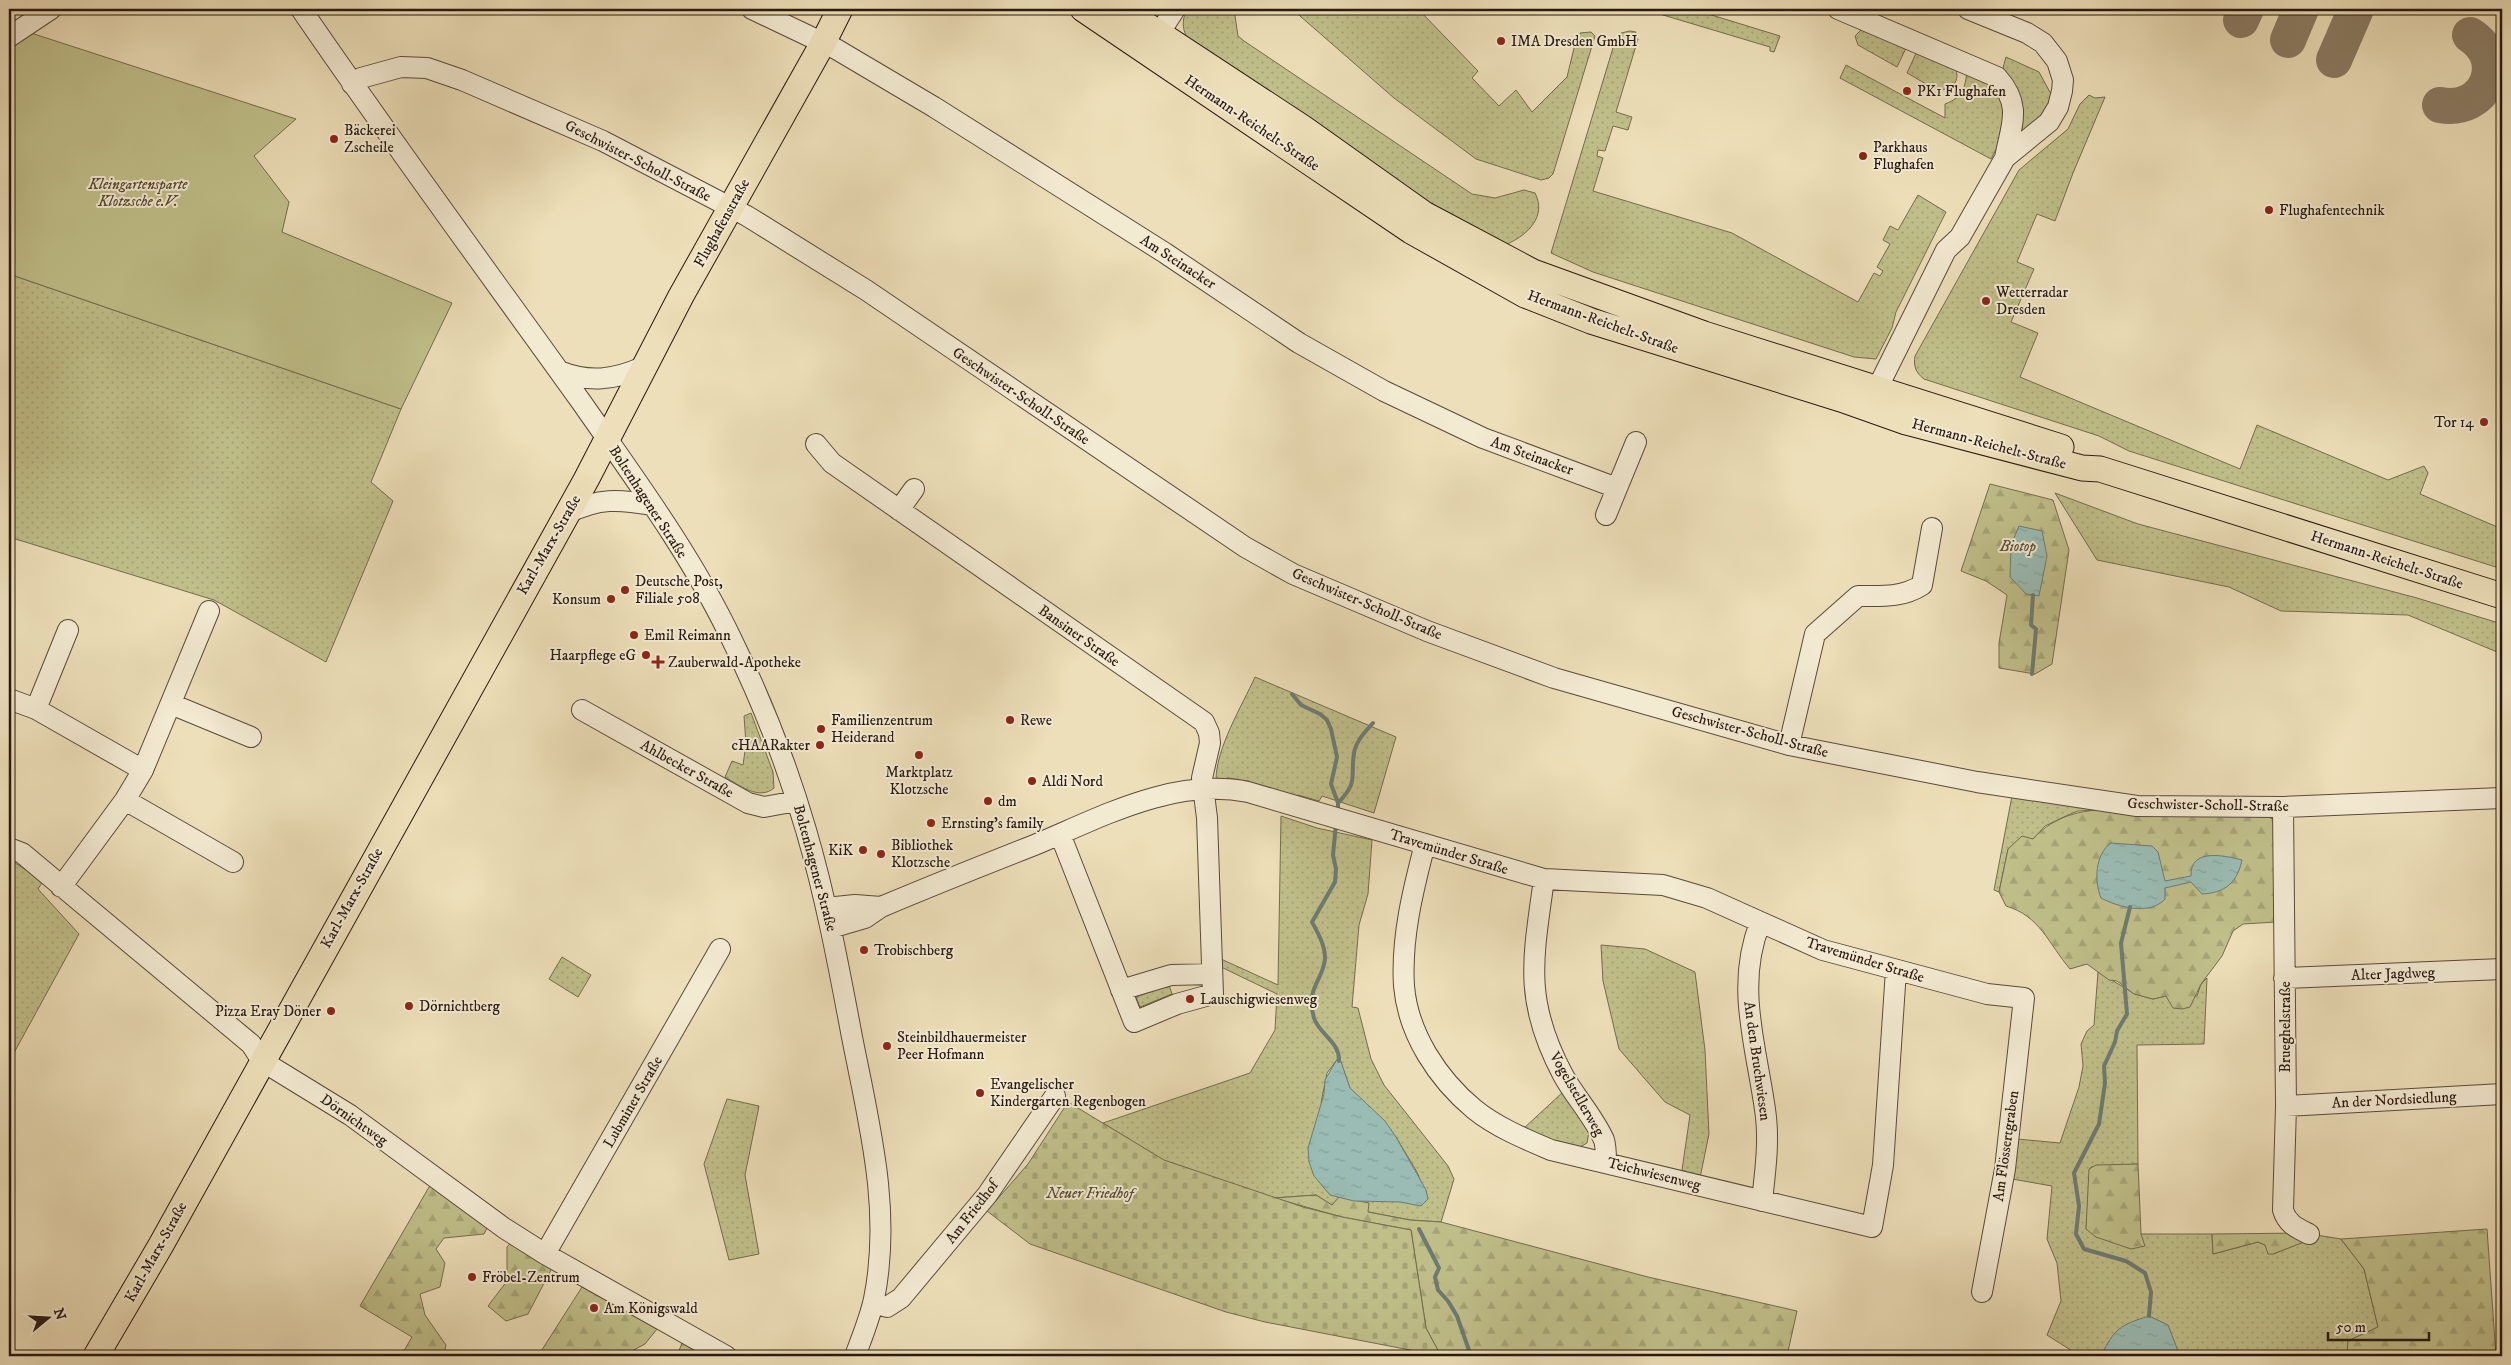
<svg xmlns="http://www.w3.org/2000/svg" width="2511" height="1365" viewBox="0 0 2511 1365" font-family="'IM FELL DW Pica',serif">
	<defs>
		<pattern id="grass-dots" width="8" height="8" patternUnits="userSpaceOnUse" patternTransform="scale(1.25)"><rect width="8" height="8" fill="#c0bf8a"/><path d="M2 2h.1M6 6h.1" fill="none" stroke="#a5a476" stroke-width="1.8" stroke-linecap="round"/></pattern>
		<pattern id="forest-firs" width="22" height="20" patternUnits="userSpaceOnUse" patternTransform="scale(1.25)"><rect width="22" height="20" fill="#c0bf8a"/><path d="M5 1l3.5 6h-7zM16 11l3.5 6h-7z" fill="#a5a476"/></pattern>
		<pattern id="cemetery-stones" width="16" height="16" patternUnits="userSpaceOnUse" patternTransform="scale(1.25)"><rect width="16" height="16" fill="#c0bf8a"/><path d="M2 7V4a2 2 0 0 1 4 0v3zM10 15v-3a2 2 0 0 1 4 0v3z" fill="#a5a476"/></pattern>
		<pattern id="water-ripples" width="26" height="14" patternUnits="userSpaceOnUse" patternTransform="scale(1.25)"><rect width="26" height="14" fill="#9abcb4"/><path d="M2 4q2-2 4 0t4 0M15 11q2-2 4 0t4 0" fill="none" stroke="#85a19a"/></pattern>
	</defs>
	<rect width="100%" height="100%" fill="#eddfb9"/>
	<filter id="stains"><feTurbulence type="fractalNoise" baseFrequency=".004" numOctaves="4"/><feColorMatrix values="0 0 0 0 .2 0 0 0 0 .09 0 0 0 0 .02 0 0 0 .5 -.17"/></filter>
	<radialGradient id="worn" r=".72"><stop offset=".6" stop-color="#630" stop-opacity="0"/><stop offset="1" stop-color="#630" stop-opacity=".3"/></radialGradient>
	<!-- grass -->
	<path fill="url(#grass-dots)" stroke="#746c4e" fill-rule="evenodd" d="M 1188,9 L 1234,9 L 1238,36 L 1244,41 L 1472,194 L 1495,198 L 1524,190 L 1535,193 C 1547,216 1528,235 1507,244 L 1486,237 L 1370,166 L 1190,43 C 1183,32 1180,21 1188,9 Z
		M 1292,9 L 1418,9 L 1478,71 L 1472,78 L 1499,106 L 1516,90 L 1532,112 L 1567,77 L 1576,40 L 1580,33 L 1591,32 L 1595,36 L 1553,174 L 1549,178 L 1541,180 L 1476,159 L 1394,98 Z
		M 1643,9 L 1692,9 L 1780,36 L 1774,52 L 1770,51 L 1770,47 Z
		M 1863,28 L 1907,46 L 1897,67 L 1858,45 L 1855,36 Z
		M 1630,31 L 1636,32 L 1634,38 L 1638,39 L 1616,112 L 1632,117 L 1628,130 L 1613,126 L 1605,151 L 1598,150 L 1597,156 L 1603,158 L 1593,191 L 1732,233 L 1858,302 L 1874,273 L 1880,276 L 1883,271 L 1877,267 L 1890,244 L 1883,240 L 1890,226 L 1898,230 L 1918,195 L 1946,212 L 1896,312 L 1892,328 L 1876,359 L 1854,357 L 1593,272 L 1551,253 L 1616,38 L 1621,33 Z
		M 1917,51 L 1956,68 C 1957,74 1958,79 1954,84 C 1944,99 1919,79 1907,73 Z
		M 2006,57 L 2039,72 L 2051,94 L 2046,116 L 2014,140 L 2016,95 L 2003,68 Z
		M 1846,65 L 1945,118 L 1945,104 C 1964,97 1966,86 1967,67 L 2003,91 L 2004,134 L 1991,159 L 1840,78 Z
		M 2089,95 L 2095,98 L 2105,97 L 2073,173 L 2055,221 L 2037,214 L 2017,262 L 2034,269 L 2011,322 L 2038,333 L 2020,377 L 2240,469 L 2257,425 L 2388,480 L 2424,466 L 2428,473 L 2420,494 L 2502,529 L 2502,569 L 2129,451 L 2099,436 L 1924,379 C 1916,373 1913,366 1915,356 L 2019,170 L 2068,129 L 2080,104 Z
		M 9,274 L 401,409 L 371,482 L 393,501 L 326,662 L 214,600 L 9,537 Z
		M 2055,493 L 2138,524 L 2417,598 L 2502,624 L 2502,654 L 2408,615 L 2281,611 L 2229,587 L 2097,560 Z
		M 1255,677 L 1396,737 L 1374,813 L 1322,796 L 1319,801 L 1298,795 L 1293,798 L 1251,785 L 1249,781 L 1228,778 L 1222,781 L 1216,780 C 1216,748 1242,706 1255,677 Z
		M 751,713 L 773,772 L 774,788 C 759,801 739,785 725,777 L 732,761 L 743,765 L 746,744 L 744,716 Z
		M 2012,796 L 2098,810 L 2078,811 L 2068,815 L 2045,826 L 2033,839 L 2008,849 L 1999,892 L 1994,890 Z
		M 1281,816 L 1317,828 L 1372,840 L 1368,894 L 1359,925 L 1352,1007 L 1358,1008 L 1371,1059 L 1384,1085 L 1448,1166 L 1454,1179 L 1441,1222 L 1410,1220 L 1332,1205 L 1316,1195 L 1274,1198 L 1163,1160 L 1103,1123 L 1250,1073 L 1275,1030 L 1277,994 L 1221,967 L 1221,959 L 1278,985 ZM 1339,1057 L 1350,1088 L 1396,1137 L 1417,1172 L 1428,1199 L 1321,1103 L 1327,1073 Z
		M 9,859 L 43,881 L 38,889 L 79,934 L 9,1062 Z
		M 1601,945 L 1645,949 L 1695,972 L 1705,1050 L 1709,1134 L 1700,1178 L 1682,1170 L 1690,1115 L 1665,1102 L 1619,1049 L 1603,981 Z
		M 562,957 L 591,975 L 578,997 L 549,979 Z
		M 2098,972 L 2135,994 L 2153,999 L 2166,996 L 2197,996 L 2201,984 L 2207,978 L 2204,1044 L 2137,1045 L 2138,1164 L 2091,1167 L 2086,1229 L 2141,1234 L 2212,1234 L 2213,1254 L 2258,1242 L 2265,1245 L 2273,1254 L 2303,1242 L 2304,1233 L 2341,1239 L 2364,1269 L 2378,1327 L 2348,1341 L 2347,1356 L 2080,1356 L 2047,1335 L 2061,1301 L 2057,1263 L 2047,1239 L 2052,1186 L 2012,1179 L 2017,1139 L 2060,1143 L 2079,1087 L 2083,1066 L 2081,1044 L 2087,1031 L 2094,1025 Z
		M 1169,985 L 1172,994 L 1140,1007 L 1136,997 Z
		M 1563,1092 L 1589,1132 L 1587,1143 L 1580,1147 L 1560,1145 L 1523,1129 Z
		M 727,1099 L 759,1106 L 745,1175 L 759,1254 L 729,1260 L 704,1164 Z"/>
	<!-- forest -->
	<path fill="url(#forest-firs)" stroke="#746c4e" d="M 1990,484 L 2053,500 L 2069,550 L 2052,664 L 2035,674 L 1999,668 L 1999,643 L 2007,595 L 1986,581 L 1961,571 Z
		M 2097,810 L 2269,817 L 2274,820 L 2276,922 L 2243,924 L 2233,931 L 2222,956 L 2201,984 L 2190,1007 L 2182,1009 L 2173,1008 L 2166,996 L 2153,999 L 2134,994 L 2117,981 L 2109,980 L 2087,964 L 2070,969 C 2048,943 2040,916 2006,906 L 1999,892 L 2008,849 L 2022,836 L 2033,839 C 2050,820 2072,812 2097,810 Z
		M 2138,1164 L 2141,1234 L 2145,1246 L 2131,1249 L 2096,1237 L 2086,1229 L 2089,1169 L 2096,1165 Z
		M 432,1182 L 490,1222 L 484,1234 L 444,1238 L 436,1249 L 445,1263 L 440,1287 L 420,1294 L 425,1315 L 446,1345 L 444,1356 L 401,1356 L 412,1337 L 360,1306 Z
		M 1316,1195 L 1332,1205 L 1339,1197 L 1369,1203 L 1368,1212 L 1410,1220 L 1441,1222 L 1648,1277 L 1797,1311 L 1787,1356 L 1441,1356 L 1426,1328 L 1411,1230 L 1342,1217 L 1274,1198 Z
		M 2487,1229 L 2496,1356 L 2347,1356 L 2348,1341 L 2378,1327 L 2364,1269 L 2341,1239 Z
		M 2304,1233 L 2304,1242 L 2273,1254 L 2268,1254 L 2265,1245 L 2258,1242 L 2213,1254 L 2212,1234 Z
		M 514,1239 L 553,1266 L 528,1314 L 506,1321 L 488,1306 L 507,1281 L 507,1247 Z
		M 582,1287 L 657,1329 L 645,1344 L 622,1356 L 538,1356 Z
		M 682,1343 L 705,1356 L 677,1356 Z"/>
	<!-- cemetery -->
	<path fill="url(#cemetery-stones)" stroke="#746c4e" d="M 1068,1102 L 1164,1160 L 1303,1207 L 1342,1217 L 1411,1230 L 1426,1328 L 1441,1356 L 1265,1322 L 1226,1312 L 1030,1244 L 987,1211 L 1028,1164 Z"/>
	<!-- garden -->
	<path fill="#c0bf8a" stroke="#746c4e" d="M 31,33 L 296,119 L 254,156 L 289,202 L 282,232 L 452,303 L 401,409 L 9,274 L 9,56 L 15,45 Z"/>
	<!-- water -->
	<path fill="url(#water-ripples)" stroke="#6d7b73" d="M 2019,526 L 2042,531 L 2047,556 L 2039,596 L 2026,594 L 2010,577 L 2011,545 Z
		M 2111,843 L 2152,846 L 2158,852 L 2165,881 L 2191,876 C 2190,847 2226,856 2242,860 C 2237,883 2225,893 2202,894 L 2191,882 L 2165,888 L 2165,899 C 2150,916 2118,907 2101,898 C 2094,881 2095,854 2111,843 Z
		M 1339,1056 L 1350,1088 L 1385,1121 L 1396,1137 L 1426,1190 L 1428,1199 L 1421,1206 L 1400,1202 L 1354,1201 L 1330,1195 L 1314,1176 L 1309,1162 L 1308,1148 L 1324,1094 L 1325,1080 Z
		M 2149,1316 L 2168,1325 L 2180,1356 L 2101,1356 C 2114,1329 2120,1325 2149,1316 Z"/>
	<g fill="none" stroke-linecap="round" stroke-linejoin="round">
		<!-- stream -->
		<path stroke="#6d7b73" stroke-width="4" d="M 2032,674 L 2036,629 L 2031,625 L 2033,595
			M 1292,694 L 1301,705 L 1320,714 L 1327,720 L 1331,729 L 1337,757 L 1331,784 L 1338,803 L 1338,812
			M 1338,803 C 1359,781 1350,779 1354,753 C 1356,741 1365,732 1373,723
			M 1336,824 L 1333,855 L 1336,869 L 1335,882 L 1312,922 C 1318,933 1325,945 1325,958 C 1324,980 1305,987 1314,1018 C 1319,1034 1340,1042 1339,1061
			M 2130,907 L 2121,943 L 2127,1014 L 2117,1031 L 2115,1042 L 2104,1066 L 2105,1083 L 2099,1124 L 2074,1173 L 2079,1206 L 2076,1234 L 2084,1249 L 2126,1261 L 2145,1273 L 2151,1292 L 2149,1316
			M 1419,1229 L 1439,1268 L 1435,1277 L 1438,1290 L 1448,1301 L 1457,1316 L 1471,1356"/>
		<!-- taxiway -->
		<path stroke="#8b7c65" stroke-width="36" d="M 2241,20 L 2246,9
			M 2288,40 L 2301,9
			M 2334,60 L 2356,9
			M 2440,105 C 2486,114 2509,60 2470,35"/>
		<defs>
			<path id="minor" d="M 301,9 C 392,142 488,272 582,403 C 635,479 692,556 732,640 C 762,701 787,765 806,830 C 826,898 839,968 852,1037 C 869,1124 892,1210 874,1299 C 870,1318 862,1337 855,1356
				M 752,9 L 836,49 L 934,107 L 1165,253 L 1299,343 L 1384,391 L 1483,438 L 1617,488
				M 1838,9 L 1997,77 C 2023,106 2011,125 2005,158
				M 9,37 L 51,9
				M 1151,46 L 1175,9
				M 352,84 L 361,78 L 401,67 L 427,68 L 462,80 L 603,141 L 747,216 L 866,290 L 1245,547 L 1293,574 L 1427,631 L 1554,678 L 1789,745 L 1977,782 L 2137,806 L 2283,807 L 2502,798
				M 559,371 C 589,383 614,380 643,367
				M 1862,392 L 1878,387 L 1946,250 L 1960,237 L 2005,158 L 2049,122 L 2058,107 L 2062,91 L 2063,80 L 2057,61 L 2043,43 L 2027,33 L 1968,9
				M 816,444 L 832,463 L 1204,722 L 1209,733 L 1210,743 L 1202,778 L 1207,818 L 1213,994 L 1177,1004 L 1134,1022 L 1060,834
				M 899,510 L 914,489
				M 568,513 C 599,498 618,499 652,505
				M 1606,515 L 1636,442
				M 9,699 L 36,709 L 143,770
				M 171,704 L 251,737
				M 36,709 L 68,630
				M 582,710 L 748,803 L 764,807 L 797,801
				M 1789,745 L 1815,634 L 1858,596 C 1881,596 1902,598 1922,585 L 1932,528
				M 125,800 L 233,862
				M 2283,807 L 2286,1106 L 2283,1210 C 2287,1224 2297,1228 2309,1234
				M 1425,844 C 1413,890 1401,938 1404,986 C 1408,1034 1438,1079 1474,1109 C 1496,1127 1525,1139 1551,1150 L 1872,1227 L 1883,1165 L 1896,970
				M 9,848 L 22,853 L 251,1044 L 262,1061 L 350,1115 L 504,1228 L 545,1254 L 726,1356
				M 1544,879 C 1533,959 1523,1000 1563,1075 C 1575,1097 1594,1117 1604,1140 C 1606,1146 1606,1156 1606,1163
				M 61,887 L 125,800 L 143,770 L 209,611
				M 826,908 L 855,905 L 881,907
				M 1760,923 C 1734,988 1758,1051 1766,1117 C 1769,1145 1765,1173 1762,1201
				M 831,928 L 865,918 L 881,907 C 931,886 981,866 1032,846 C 1100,818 1172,777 1248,792 L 1544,879 L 1663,885 L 1707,898 L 1823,950 L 1987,994 L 2024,998 L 2005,1169 L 1982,1292
				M 2284,978 L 2502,969
				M 1121,990 L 1171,975 L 1212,974
				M 2286,1106 L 2502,1094
				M 545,1254 L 720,949
				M 873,1303 L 887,1307 L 901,1298 L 987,1195 L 1055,1096"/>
			<path id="major" d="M 1083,9 L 1411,231 L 1525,295 L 1591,321 L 1841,399 L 1906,422 L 2082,468 L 2100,469 L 2502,596
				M 1122,9 L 1303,128 L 1424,214 L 1533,272 L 1704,334 L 2061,447
				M 96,1356 L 161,1245 L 586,480 L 681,296 L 823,43 L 840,9"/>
		</defs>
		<!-- minor casing -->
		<use href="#minor" stroke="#5a4a3b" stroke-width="22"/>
		<!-- major casing -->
		<use href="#major" stroke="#291911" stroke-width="27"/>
		<!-- minor -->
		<use href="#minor" stroke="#f3ead2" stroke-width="20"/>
		<!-- major -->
		<use href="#major" stroke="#eddfb9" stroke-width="25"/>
	</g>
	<!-- markers -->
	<g fill="#8f2418" stroke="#f3ead2" stroke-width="2">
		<circle cx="1501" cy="41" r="5"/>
		<circle cx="1907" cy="91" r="5"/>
		<circle cx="334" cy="139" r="5"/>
		<circle cx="1863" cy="156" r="5"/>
		<circle cx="2269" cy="210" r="5"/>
		<circle cx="1986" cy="301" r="5"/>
		<circle cx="2484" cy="422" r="5"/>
		<circle cx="625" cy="590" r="5"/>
		<circle cx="611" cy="599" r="5"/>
		<circle cx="634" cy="635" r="5"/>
		<circle cx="646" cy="655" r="5"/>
		<path d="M655.5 654.5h5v5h5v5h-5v5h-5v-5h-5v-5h5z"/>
		<circle cx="1010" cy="720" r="5"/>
		<circle cx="821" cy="729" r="5"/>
		<circle cx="820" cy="745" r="5"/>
		<circle cx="919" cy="755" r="5"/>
		<circle cx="1032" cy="781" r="5"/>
		<circle cx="988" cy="801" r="5"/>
		<circle cx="931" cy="823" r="5"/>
		<circle cx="863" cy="850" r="5"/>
		<circle cx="881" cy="854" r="5"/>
		<circle cx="864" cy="950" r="5"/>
		<circle cx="1190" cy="999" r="5"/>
		<circle cx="409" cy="1006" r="5"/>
		<circle cx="331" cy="1011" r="5"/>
		<circle cx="887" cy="1046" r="5"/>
		<circle cx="980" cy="1093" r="5"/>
		<circle cx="472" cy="1277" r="5"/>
		<circle cx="594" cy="1308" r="5"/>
	</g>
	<g text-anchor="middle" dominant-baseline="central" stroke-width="4" stroke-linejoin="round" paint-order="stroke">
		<!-- poi labels -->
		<g font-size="15" fill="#291911" stroke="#f3ead2" text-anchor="start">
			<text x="1511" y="41">IMA Dresden GmbH</text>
			<text x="1917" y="91">PK1 Flughafen</text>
			<text x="344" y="130">Bäckerei<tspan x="344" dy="17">Zscheile</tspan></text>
			<text x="1873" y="147">Parkhaus<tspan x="1873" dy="17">Flughafen</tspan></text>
			<text x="2279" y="210">Flughafentechnik</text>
			<text x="1996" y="292">Wetterradar<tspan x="1996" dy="17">Dresden</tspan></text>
			<text x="2474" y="422" text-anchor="end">Tor 14</text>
			<text x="635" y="581">Deutsche Post,<tspan x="635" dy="17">Filiale 508</tspan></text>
			<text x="601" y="599" text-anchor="end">Konsum</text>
			<text x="644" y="635">Emil Reimann</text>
			<text x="636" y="655" text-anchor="end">Haarpflege eG</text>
			<text x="668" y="662">Zauberwald-Apotheke</text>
			<text x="831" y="720">Familienzentrum<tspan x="831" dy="17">Heiderand</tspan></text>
			<text x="1020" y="720">Rewe</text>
			<text x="810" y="745" text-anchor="end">cHAARakter</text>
			<text x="919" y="772" text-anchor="middle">Marktplatz<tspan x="919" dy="17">Klotzsche</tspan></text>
			<text x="1042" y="781">Aldi Nord</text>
			<text x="998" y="801">dm</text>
			<text x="941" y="823">Ernsting's family</text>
			<text x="891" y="845">Bibliothek<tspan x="891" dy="17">Klotzsche</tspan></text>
			<text x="853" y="850" text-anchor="end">KiK</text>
			<text x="874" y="950">Trobischberg</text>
			<text x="1200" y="999">Lauschigwiesenweg</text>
			<text x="419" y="1006">Dörnichtberg</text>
			<text x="321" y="1011" text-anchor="end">Pizza Eray Döner</text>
			<text x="897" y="1037">Steinbildhauermeister<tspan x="897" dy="17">Peer Hofmann</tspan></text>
			<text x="990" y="1084">Evangelischer<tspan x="990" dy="17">Kindergarten Regenbogen</tspan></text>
			<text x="482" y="1277">Fröbel-Zentrum</text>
			<text x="604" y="1308">Am Königswald</text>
		</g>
		<!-- street labels -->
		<g font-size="15" fill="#291911" stroke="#f3ead2">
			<text transform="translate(1252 123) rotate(34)">Hermann-Reichelt-Straße</text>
			<text transform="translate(638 161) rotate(27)">Geschwister-Scholl-Straße</text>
			<text transform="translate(722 223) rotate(-61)">Flughafenstraße</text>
			<text transform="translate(1178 262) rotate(33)">Am Steinacker</text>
			<text transform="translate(1603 322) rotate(20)">Hermann-Reichelt-Straße</text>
			<text transform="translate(1021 396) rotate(34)">Geschwister-Scholl-Straße</text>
			<text transform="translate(1989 444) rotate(15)">Hermann-Reichelt-Straße</text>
			<text transform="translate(1532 456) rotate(20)">Am Steinacker</text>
			<text transform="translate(648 502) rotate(57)">Boltenhagener Straße</text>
			<text transform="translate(549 545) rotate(-60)">Karl-Marx-Straße</text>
			<text transform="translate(2387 560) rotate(18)">Hermann-Reichelt-Straße</text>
			<text transform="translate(1367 604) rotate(23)">Geschwister-Scholl-Straße</text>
			<text transform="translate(1079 636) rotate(35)">Bansiner Straße</text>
			<text transform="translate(1750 732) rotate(15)">Geschwister-Scholl-Straße</text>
			<text transform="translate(687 769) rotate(29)">Ahlbecker Straße</text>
			<text transform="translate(2208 805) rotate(1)">Geschwister-Scholl-Straße</text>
			<text transform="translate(1449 852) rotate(17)">Travemünder Straße</text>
			<text transform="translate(815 868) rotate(75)">Boltenhagener Straße</text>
			<text transform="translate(352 898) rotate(-61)">Karl-Marx-Straße</text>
			<text transform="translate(1865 960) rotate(17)">Travemünder Straße</text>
			<text transform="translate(2393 974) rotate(-2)">Alter Jagdweg</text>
			<text transform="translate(2285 1027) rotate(-90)">Brueghelstraße</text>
			<text transform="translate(1757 1061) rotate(82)">An den Bruchwiesen</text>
			<text transform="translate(1577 1094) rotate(60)">Vogelstellerweg</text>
			<text transform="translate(2394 1100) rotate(-3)">An der Nordsiedlung</text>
			<text transform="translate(633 1102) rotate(-60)">Lubminer Straße</text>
			<text transform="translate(354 1120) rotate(35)">Dörnichtweg</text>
			<text transform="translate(2006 1146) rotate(-82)">Am Flössertgraben</text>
			<text transform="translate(1654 1174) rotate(14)">Teichwiesenweg</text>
			<text transform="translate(972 1212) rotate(-52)">Am Friedhof</text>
			<text transform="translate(156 1252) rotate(-61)">Karl-Marx-Straße</text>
		</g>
		<!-- park labels -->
		<g font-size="15" font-style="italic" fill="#564b35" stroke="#f3ead2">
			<text x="138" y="184">Kleingartensparte<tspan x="138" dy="17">Klotzsche e.V.</tspan></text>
			<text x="2018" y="546">Biotop</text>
			<text x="1090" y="1193">Neuer Friedhof</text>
		</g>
	</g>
	<!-- margin -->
	<rect width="2511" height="1365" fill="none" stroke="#eddfb9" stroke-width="30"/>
	<rect x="10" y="10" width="2491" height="1345" fill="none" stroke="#291911" stroke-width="2.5"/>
	<rect x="15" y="15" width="2481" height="1335" fill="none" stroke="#291911"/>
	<!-- north arrow -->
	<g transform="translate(48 1318) rotate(72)" stroke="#f3ead2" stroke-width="4" paint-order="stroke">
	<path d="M0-4L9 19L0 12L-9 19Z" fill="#291911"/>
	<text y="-8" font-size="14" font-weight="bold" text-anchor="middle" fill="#291911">N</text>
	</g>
	<!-- scale -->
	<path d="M2328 1332v8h101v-8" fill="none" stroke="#291911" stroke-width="2.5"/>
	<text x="2336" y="1332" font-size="15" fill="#291911" stroke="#f3ead2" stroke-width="4" paint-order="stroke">50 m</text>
	<rect width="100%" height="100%" filter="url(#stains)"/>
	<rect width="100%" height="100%" fill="url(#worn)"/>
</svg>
